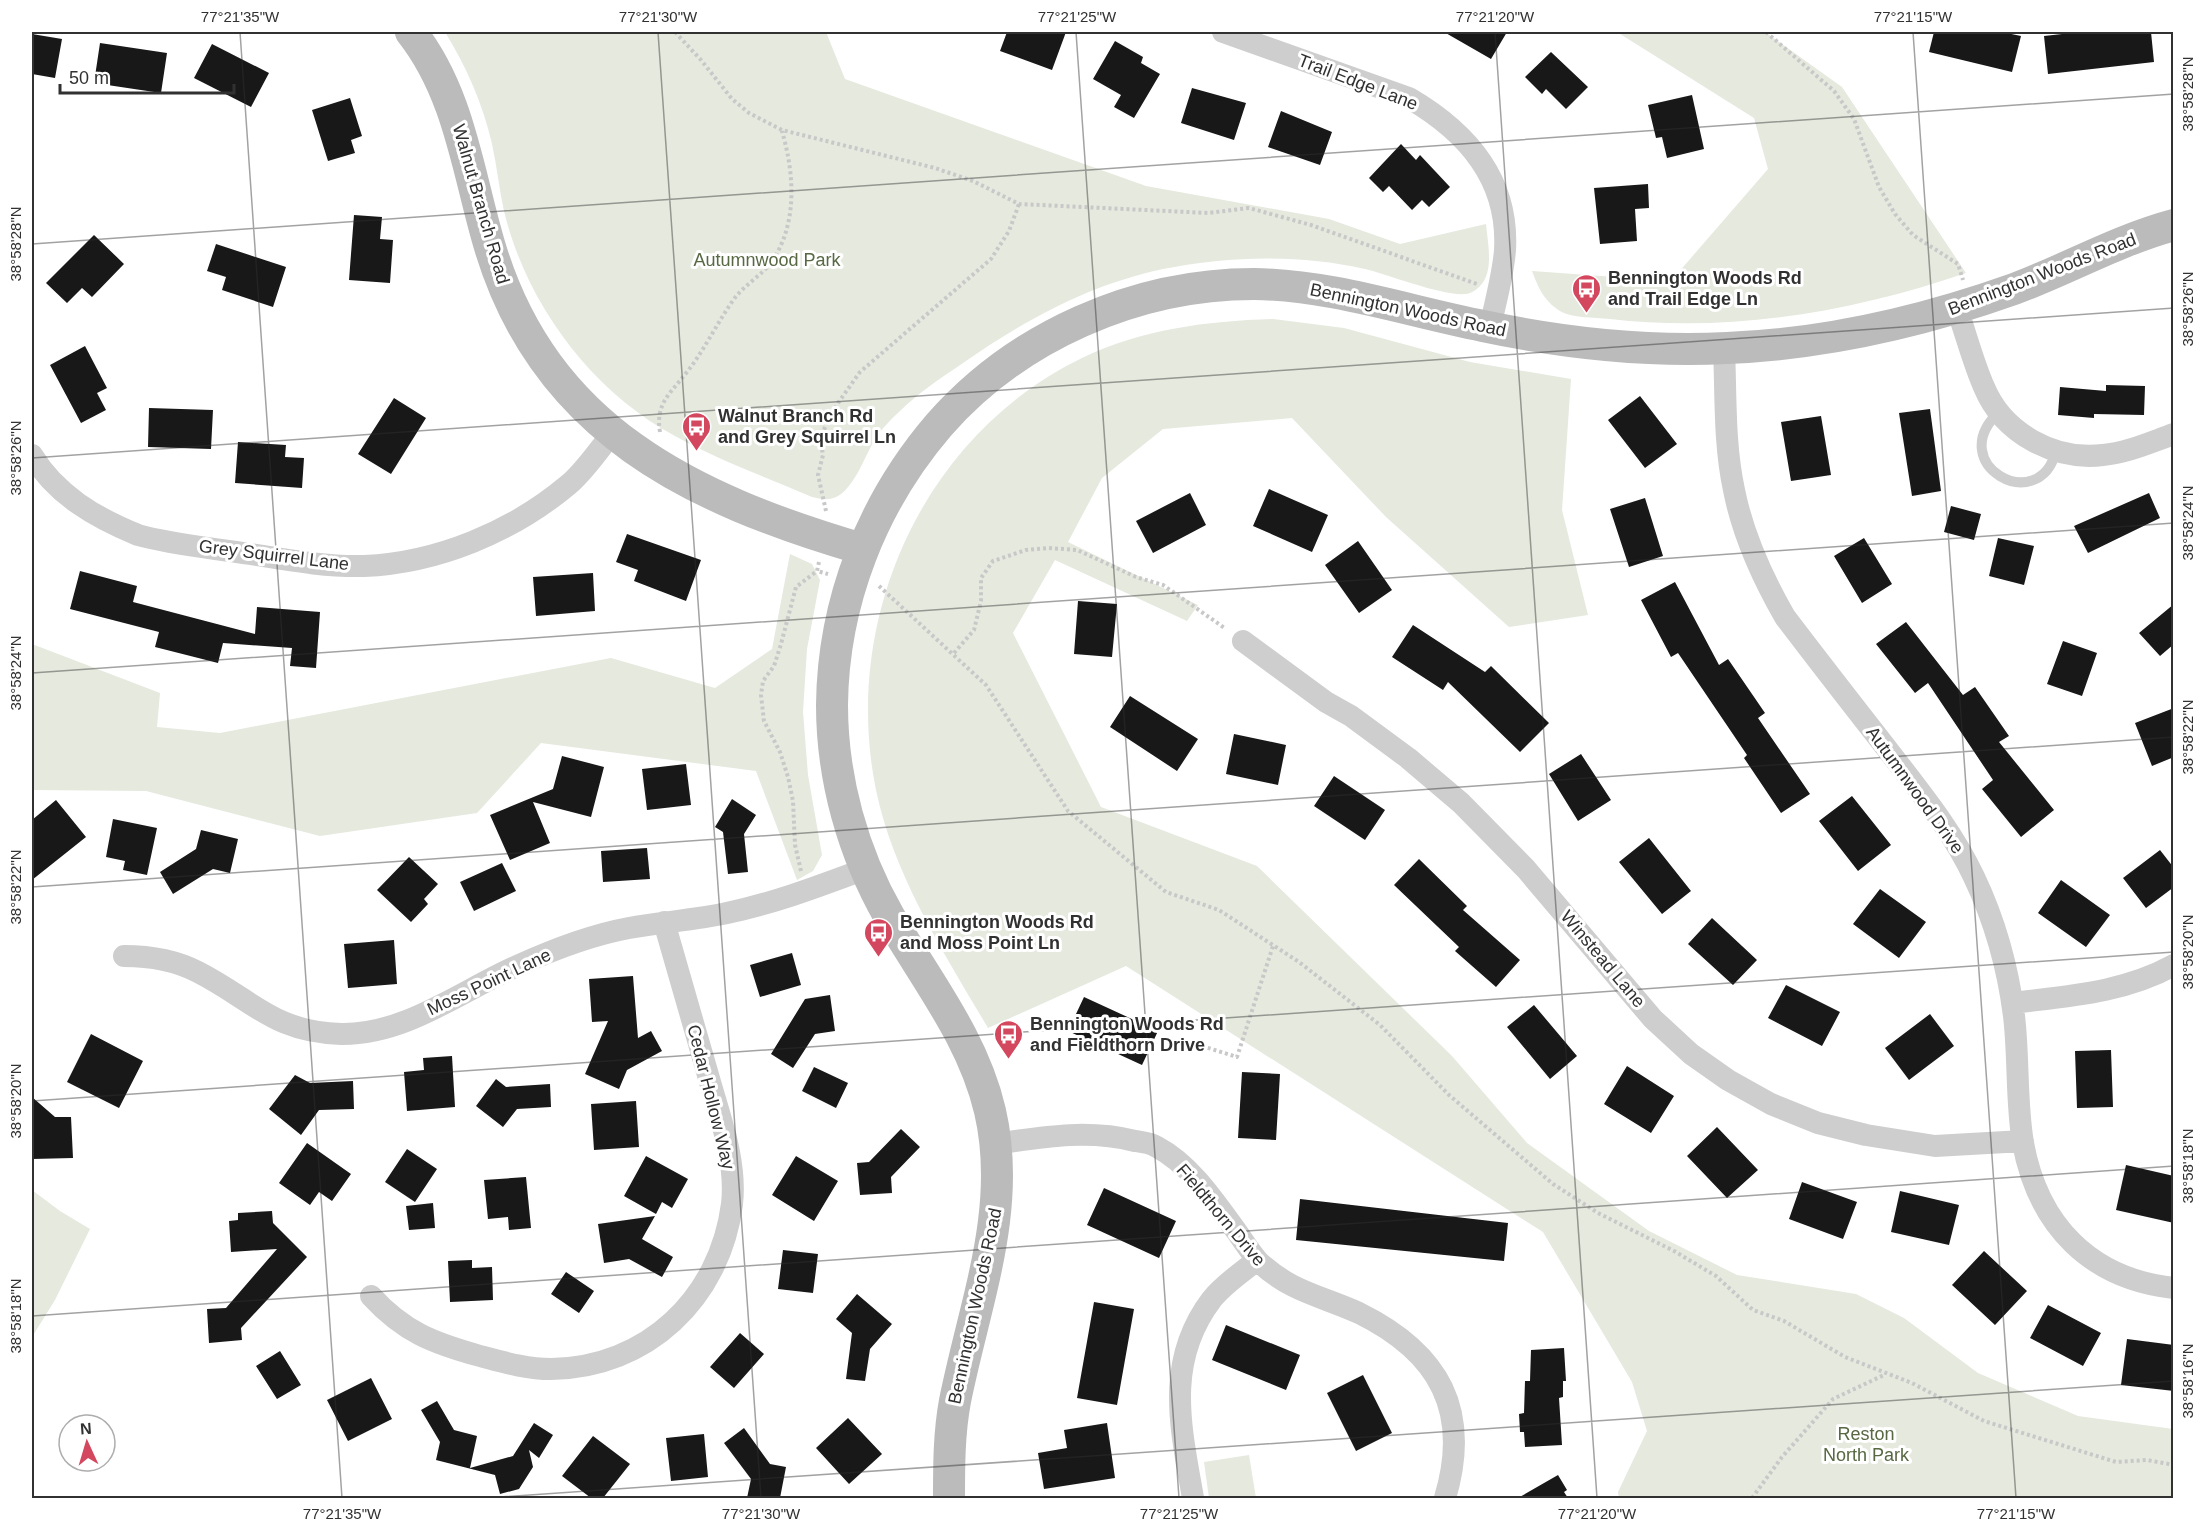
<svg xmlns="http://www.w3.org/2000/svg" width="2205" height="1530" viewBox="0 0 2205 1530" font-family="Arial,sans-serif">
	<rect width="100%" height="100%" fill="#fff"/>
	<!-- green -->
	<path fill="#e5e9de" d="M 445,32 L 826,32 L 845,79 L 1146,186 L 1329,219 L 1400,244 L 1486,224 C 1488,247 1497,281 1470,293 C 1452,300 1387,274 1365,269 C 1299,254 1229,256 1163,269 C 1088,285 1025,320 963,363 C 941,378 918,393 899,412 C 890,420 881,430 875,439 C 865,456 855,486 838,496 C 829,501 821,499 812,497 C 766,477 718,460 675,436 C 591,391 526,303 504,211 C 499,189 497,166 492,144 C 483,104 466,66 445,32 Z
		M 1617,32 L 1765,32 L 1842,87 L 1966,273 C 1852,312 1731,333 1610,319 C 1594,317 1570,319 1557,309 C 1543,299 1538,287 1532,271 L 1671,281 L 1768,169 L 1754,118 Z
		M 1273,319 L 1344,328 L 1470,362 L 1571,379 L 1562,510 L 1588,615 L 1509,627 L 1386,517 L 1292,418 L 1163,429 L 1102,478 L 1068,542 L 1198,605 L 1187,621 L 1055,560 L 1013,633 L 1101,807 L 1257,866 L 1452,1056 L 1527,1143 L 1649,1231 L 1737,1275 L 1856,1294 L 1904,1318 L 1978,1373 L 2078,1416 L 2173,1429 L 2173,1498 L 1619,1498 L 1618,1492 L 1647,1431 L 1632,1382 L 1543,1232 L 1126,966 L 988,1028 C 944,953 894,876 876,790 C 841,619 923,435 1082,358 C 1143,329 1207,321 1273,319 Z
		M 790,554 L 812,564 L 820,580 L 807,649 L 803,712 L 808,775 L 822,855 L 813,871 L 797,880 L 756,771 L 541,743 L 477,813 L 320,836 L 146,791 L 32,790 L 32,644 L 160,693 L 157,727 L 220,733 L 611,658 L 715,688 L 772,649 Z
		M 32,1190 L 60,1211 L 90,1229 L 55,1300 L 32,1337 Z
		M 1249,1455 L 1256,1498 L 1209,1498 L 1204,1462 Z"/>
	<!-- building -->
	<path fill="#181818" d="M 1007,32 L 1066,32 L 1052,70 L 1000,51 Z
		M 1444,32 L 1507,32 L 1491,59 Z
		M 1934,32 L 2002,32 L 2021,36 L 2012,72 L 1929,52 Z
		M 2080,32 L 2151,32 L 2154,62 L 2048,74 L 2044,36 Z
		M 32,34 L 62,39 L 55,78 L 32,74 Z
		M 1115,41 L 1143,57 L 1141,63 L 1160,74 L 1134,118 L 1114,107 L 1121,95 L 1093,79 Z
		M 100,43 L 167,53 L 161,93 L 94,83 Z
		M 212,44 L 269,73 L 251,107 L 194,78 Z
		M 1551,52 L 1588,87 L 1566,109 L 1546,89 L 1542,94 L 1525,77 Z
		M 1192,88 L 1246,103 L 1234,140 L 1181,123 Z
		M 1692,95 L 1704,149 L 1667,158 L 1662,137 L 1656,138 L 1648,105 Z
		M 350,98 L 362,136 L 351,140 L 355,153 L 328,161 L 312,110 Z
		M 1281,111 L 1332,132 L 1320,165 L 1268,147 Z
		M 1401,144 L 1416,160 L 1420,155 L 1450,187 L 1429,207 L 1422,200 L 1412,210 L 1389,186 L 1383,192 L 1369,178 Z
		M 1648,184 L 1649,208 L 1635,209 L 1637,241 L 1600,244 L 1594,188 Z
		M 354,215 L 382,217 L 380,239 L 393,240 L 390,283 L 349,280 Z
		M 94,235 L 124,264 L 92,297 L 82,288 L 67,303 L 46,283 Z
		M 216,244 L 286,267 L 273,307 L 222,290 L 226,277 L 207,271 Z
		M 85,346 L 107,388 L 97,393 L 106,410 L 81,423 L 50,365 Z
		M 2106,385 L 2145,386 L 2144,415 L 2094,414 L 2094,418 L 2058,415 L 2060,387 L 2106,391 Z
		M 1640,396 L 1677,444 L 1645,468 L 1608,420 Z
		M 394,398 L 426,418 L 391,474 L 358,454 Z
		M 149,408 L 213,410 L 211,449 L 148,447 Z
		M 1930,409 L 1941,491 L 1912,496 L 1899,413 Z
		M 1821,416 L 1831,475 L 1791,481 L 1781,422 Z
		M 238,442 L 286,445 L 285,457 L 304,458 L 302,488 L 235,483 Z
		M 1269,489 L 1328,515 L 1312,552 L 1253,526 Z
		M 1190,493 L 1206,525 L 1153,553 L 1136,521 Z
		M 2149,493 L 2160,518 L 2088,553 L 2074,526 Z
		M 1645,498 L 1663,556 L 1629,567 L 1610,509 Z
		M 1951,506 L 1981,514 L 1974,540 L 1944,532 Z
		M 627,534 L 701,560 L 686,601 L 634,581 L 638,570 L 616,562 Z
		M 1864,538 L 1892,584 L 1862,603 L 1834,556 Z
		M 1998,538 L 2034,546 L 2024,585 L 1989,576 Z
		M 1358,541 L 1392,590 L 1359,613 L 1325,565 Z
		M 80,571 L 137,586 L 133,602 L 255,634 L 257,607 L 320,612 L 316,668 L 290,666 L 292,648 L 223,643 L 218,663 L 155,647 L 159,632 L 70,609 Z
		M 593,573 L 595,611 L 536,616 L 533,577 Z
		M 1675,582 L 1719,665 L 1728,659 L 1765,713 L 1758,718 L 1810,794 L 1781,813 L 1744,758 L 1747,755 L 1678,653 L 1671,657 L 1641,600 Z
		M 1078,601 L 1117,604 L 1112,657 L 1074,654 Z
		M 2174,604 L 2174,644 L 2160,656 L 2139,633 Z
		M 1906,622 L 1963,695 L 1975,687 L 2009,736 L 1999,742 L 2054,810 L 2021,837 L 1982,789 L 1993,780 L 1928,683 L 1915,693 L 1876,644 Z
		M 1413,625 L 1485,672 L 1491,666 L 1549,723 L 1520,752 L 1448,682 L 1443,690 L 1392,657 Z
		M 2063,641 L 2097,653 L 2082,696 L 2047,684 Z
		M 1130,696 L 1198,739 L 1177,771 L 1110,727 Z
		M 2174,708 L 2174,757 L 2152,766 L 2135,723 Z
		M 1234,734 L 1286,745 L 1278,785 L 1226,774 Z
		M 1581,754 L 1611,800 L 1578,821 L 1549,774 Z
		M 562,756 L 604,767 L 591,817 L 533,802 L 550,843 L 510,860 L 490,815 L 553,789 Z
		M 686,764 L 691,805 L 647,810 L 642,769 Z
		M 1334,776 L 1385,810 L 1365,840 L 1314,806 Z
		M 1852,796 L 1891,845 L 1858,871 L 1819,821 Z
		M 732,799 L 756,815 L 744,834 L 748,872 L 728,874 L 723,832 L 715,827 Z
		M 56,800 L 86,837 L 32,880 L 32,820 Z
		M 113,819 L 157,828 L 147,875 L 123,870 L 125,861 L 106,857 Z
		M 201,830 L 238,839 L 230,873 L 213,869 L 173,894 L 160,872 L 196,849 Z
		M 1649,838 L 1691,891 L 1662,914 L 1619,862 Z
		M 647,848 L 650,879 L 603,882 L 601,851 Z
		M 2160,850 L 2174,868 L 2174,887 L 2146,908 L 2123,878 Z
		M 409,857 L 438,884 L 424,899 L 428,904 L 411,922 L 377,890 Z
		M 1419,859 L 1467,906 L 1463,910 L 1520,960 L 1496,987 L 1455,951 L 1459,947 L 1394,885 Z
		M 502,863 L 516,891 L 474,911 L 460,882 Z
		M 2061,880 L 2110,915 L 2086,947 L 2038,913 Z
		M 1880,889 L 1926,922 L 1899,958 L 1853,924 Z
		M 1712,918 L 1757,960 L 1733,985 L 1688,944 Z
		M 394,940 L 397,984 L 348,988 L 344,944 Z
		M 792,953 L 801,985 L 760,997 L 750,965 Z
		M 633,976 L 638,1038 L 651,1031 L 662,1051 L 627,1070 L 619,1089 L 585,1074 L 608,1021 L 592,1022 L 589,979 Z
		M 1786,985 L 1840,1012 L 1822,1046 L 1768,1018 Z
		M 830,995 L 835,1031 L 815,1034 L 793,1068 L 771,1054 L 805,999 Z
		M 1084,997 L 1158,1031 L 1142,1065 L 1068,1031 Z
		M 1534,1005 L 1577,1056 L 1550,1079 L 1507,1027 Z
		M 1930,1014 L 1954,1046 L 1909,1080 L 1885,1048 Z
		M 91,1034 L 143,1061 L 119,1108 L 67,1082 Z
		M 2111,1050 L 2113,1107 L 2077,1108 L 2075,1051 Z
		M 452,1056 L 455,1107 L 407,1111 L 404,1072 L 424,1070 L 423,1058 Z
		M 1627,1066 L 1674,1096 L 1651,1133 L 1604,1104 Z
		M 814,1067 L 848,1083 L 836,1108 L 802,1091 Z
		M 1242,1072 L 1280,1074 L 1276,1140 L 1238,1138 Z
		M 295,1075 L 310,1083 L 353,1081 L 354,1109 L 319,1110 L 301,1135 L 269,1109 Z
		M 496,1079 L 506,1087 L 550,1084 L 551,1107 L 517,1109 L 503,1127 L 476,1106 Z
		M 32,1097 L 55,1117 L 71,1117 L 73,1158 L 32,1159 Z
		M 636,1101 L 639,1147 L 594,1150 L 591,1104 Z
		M 1717,1127 L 1758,1170 L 1727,1198 L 1687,1156 Z
		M 901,1129 L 920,1147 L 891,1177 L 892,1193 L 860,1195 L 857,1163 L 869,1162 Z
		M 307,1143 L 351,1174 L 332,1201 L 319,1192 L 310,1205 L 279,1183 Z
		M 407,1149 L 437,1169 L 415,1202 L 385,1182 Z
		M 646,1156 L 688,1179 L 672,1208 L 662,1202 L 656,1214 L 624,1196 Z
		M 796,1156 L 838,1181 L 814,1221 L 772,1195 Z
		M 2126,1165 L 2174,1176 L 2174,1223 L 2116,1210 Z
		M 526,1177 L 531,1228 L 509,1230 L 508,1217 L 488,1219 L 484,1180 Z
		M 1802,1182 L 1857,1202 L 1843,1239 L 1789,1219 Z
		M 1104,1188 L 1176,1221 L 1159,1258 L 1087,1225 Z
		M 1900,1191 L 1959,1205 L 1949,1245 L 1891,1232 Z
		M 1300,1199 L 1508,1223 L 1504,1261 L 1296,1240 Z
		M 433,1203 L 435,1228 L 409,1230 L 406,1206 Z
		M 272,1211 L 273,1223 L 307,1257 L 241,1328 L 242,1340 L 209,1343 L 207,1309 L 226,1308 L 277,1249 L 231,1252 L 229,1221 L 238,1220 L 238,1213 Z
		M 655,1216 L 642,1239 L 673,1257 L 662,1277 L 629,1259 L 604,1263 L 598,1224 Z
		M 783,1250 L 818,1254 L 813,1293 L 778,1289 Z
		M 1984,1251 L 2027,1291 L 1995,1325 L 1952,1285 Z
		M 472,1260 L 472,1268 L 492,1267 L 493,1300 L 450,1302 L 448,1261 Z
		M 566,1272 L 594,1291 L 579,1313 L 551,1294 Z
		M 857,1294 L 892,1324 L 870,1349 L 865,1381 L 846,1379 L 852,1333 L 836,1319 Z
		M 1094,1302 L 1134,1309 L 1117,1405 L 1077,1398 Z
		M 2048,1305 L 2101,1333 L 2083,1366 L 2030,1338 Z
		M 1226,1325 L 1300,1355 L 1286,1390 L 1212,1360 Z
		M 740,1333 L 764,1354 L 734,1388 L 710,1367 Z
		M 2127,1339 L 2174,1345 L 2174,1391 L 2121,1385 Z
		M 1564,1348 L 1566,1381 L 1563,1381 L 1563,1397 L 1559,1398 L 1562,1445 L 1525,1447 L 1524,1432 L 1520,1432 L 1519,1414 L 1524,1413 L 1525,1381 L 1530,1381 L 1531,1350 Z
		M 280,1351 L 301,1385 L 277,1399 L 256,1366 Z
		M 1363,1375 L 1392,1433 L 1356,1451 L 1327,1393 Z
		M 371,1378 L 392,1419 L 348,1441 L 327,1400 Z
		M 437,1401 L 454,1430 L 477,1436 L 470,1468 L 513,1456 L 534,1423 L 553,1435 L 539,1458 L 529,1450 L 533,1467 L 519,1489 L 500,1494 L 495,1475 L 436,1460 L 440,1442 L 421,1410 Z
		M 848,1418 L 882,1454 L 849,1484 L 816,1448 Z
		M 1107,1423 L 1115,1478 L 1044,1489 L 1038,1453 L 1067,1448 L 1064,1430 Z
		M 744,1428 L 770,1464 L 786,1467 L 780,1498 L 747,1498 L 751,1479 L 724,1443 Z
		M 704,1434 L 708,1477 L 671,1481 L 666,1438 Z
		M 593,1436 L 630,1464 L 603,1498 L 591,1498 L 562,1476 Z
		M 1558,1475 L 1567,1490 L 1564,1492 L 1568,1498 L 1518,1498 Z"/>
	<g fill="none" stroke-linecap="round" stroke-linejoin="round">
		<!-- path -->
		<path stroke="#c8c8c8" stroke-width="4" stroke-dasharray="3 3" stroke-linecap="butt" d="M 675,32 L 701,60 L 732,99 L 749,113 L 782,130 L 935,168 L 973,181 L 1019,204 L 1208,213 L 1249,208 L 1311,225 L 1477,284
			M 1766,32 L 1834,91 L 1854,119 L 1879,187 L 1895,214 L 1913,235 L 1958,264 L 1963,280
			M 660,432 C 655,403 671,393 687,372 C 705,349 717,323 734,299 C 745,284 764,274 773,260 C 798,221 794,173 782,131
			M 826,511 L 818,475 L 823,455 L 820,437 L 838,403 L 860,372 L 991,259 L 1009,231 L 1019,204
			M 819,562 L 817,571 L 828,574
			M 879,586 L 986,685 L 1068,811 L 1166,892 L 1219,910 L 1299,962 L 1380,1025 L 1449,1095 L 1553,1184 L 1598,1213 L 1674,1251 L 1716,1276 L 1753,1310 L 1784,1321 L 1845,1357 L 1912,1383 L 1984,1421 L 2116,1462 L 2147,1460 L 2174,1465
			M 954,653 L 974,630 L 981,601 L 981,578 L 993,561 L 1026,550 L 1049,548 L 1077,550 L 1136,577 L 1163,585 L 1226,629
			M 801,871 L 795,845 L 793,801 L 788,777 L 780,752 L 764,721 L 761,695 L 763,681 L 774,666 L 781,644 L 796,587 L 817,571
			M 1202,1046 L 1237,1057 L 1273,946
			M 1752,1498 L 1782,1457 L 1833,1399 L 1884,1375"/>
		<!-- lane -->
		<path stroke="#cecece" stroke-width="10" d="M 1999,412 C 1943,464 2039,518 2056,451"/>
		<!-- street -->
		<path stroke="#cecece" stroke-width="22" d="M 1223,32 L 1409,98 C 1467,132 1509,179 1505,250 C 1503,276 1495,303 1490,328
			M 1957,309 C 1966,334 1973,362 1984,387 C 2003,433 2054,461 2103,455 C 2127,453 2151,442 2174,434
			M 1724,348 C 1726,395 1724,444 1734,490 C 1743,536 1762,577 1785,617 C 1820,663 1855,708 1891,754 C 1921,793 1953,832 1974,877 C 1995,921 2008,968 2014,1016 C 2019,1058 2016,1102 2023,1143 C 2038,1225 2090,1279 2174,1288
			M 32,455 C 56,495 96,518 138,535 C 174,545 213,548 250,554 C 288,560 325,567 364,566 C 437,563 512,532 568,485 C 585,471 598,450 613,433
			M 1243,641 L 1326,702 L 1351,716 L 1408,758 L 1461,803 L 1526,869 L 1653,1019 L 1691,1054 L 1728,1080 L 1771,1104 L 1818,1123 L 1866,1135 L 1935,1146 L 2023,1141
			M 124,956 C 149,956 175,960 198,972 C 253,1000 273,1032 341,1034 C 405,1035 461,991 517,966 C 552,950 591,935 629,928 C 661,922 695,920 727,913 C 775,903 819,886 865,869
			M 2012,1003 C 2068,996 2123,993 2174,965
			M 995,1144 C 1043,1137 1087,1129 1135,1141 C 1142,1142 1151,1143 1157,1147 C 1191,1165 1215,1202 1237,1232 C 1244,1242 1251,1253 1259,1262 C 1291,1292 1322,1296 1359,1313 C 1440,1353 1471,1411 1445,1498
			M 371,1296 C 404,1332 433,1343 480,1356 C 503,1362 526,1369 551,1369 C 647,1368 720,1298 732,1204 C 737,1161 719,1115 708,1075 C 693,1024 679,973 664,922
			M 1193,1498 C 1181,1428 1164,1362 1212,1299 C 1224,1284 1242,1272 1257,1260"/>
		<!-- secondary -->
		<path stroke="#bbb" stroke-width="32" d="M 411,32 C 460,94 468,174 490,247 C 545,430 692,499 862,549
			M 949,1498 C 949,1466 949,1433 955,1401 C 974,1305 1013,1210 990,1111 C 973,1038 926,980 889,916 C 853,853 832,779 832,705 C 833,602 872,503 939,425 C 1017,336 1136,284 1254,284 C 1332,285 1407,311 1483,326 C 1563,343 1646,352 1727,348 C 1826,344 1921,322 2014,289 C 2068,269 2118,240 2174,225"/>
	</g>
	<!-- ticks -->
	<path fill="none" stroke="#313131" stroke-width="1.5" stroke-opacity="0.45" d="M 240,32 L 342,1498M 658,32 L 761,1498M 1076,32 L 1179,1498M 1495,32 L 1597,1498M 1913,32 L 2016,1498M 32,244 L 2174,94M 32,458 L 2174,308M 32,673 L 2174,523M 32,887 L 2174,737M 32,1101 L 2174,952M 32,1316 L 2174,1166M 486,1498 L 2174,1381"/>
	<!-- icons -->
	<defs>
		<symbol id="bus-pin" viewBox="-11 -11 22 30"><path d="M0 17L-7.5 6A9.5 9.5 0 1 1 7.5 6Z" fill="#d3485e" stroke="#fff"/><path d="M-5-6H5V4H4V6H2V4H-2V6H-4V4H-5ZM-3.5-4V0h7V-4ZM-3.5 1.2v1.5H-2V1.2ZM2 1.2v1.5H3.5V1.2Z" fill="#fff"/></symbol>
	</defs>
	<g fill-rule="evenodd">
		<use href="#bus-pin" x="1570" y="272" width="33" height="45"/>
		<use href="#bus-pin" x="680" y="410" width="33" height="45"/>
		<use href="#bus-pin" x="862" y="916" width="33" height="45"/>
		<use href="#bus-pin" x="992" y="1018" width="33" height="45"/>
	</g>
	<g text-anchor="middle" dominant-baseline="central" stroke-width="6" stroke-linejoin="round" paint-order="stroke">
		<!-- street labels -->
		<g font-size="18" fill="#313131" stroke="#fff">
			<text transform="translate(1358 82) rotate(21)">Trail Edge Lane</text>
			<text transform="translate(481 204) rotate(74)">Walnut Branch Road</text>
			<text transform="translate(2042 274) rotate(-21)">Bennington Woods Road</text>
			<text transform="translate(1408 310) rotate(12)">Bennington Woods Road</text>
			<text transform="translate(274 555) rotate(7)">Grey Squirrel Lane</text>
			<text transform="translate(1915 790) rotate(54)">Autumnwood Drive</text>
			<text transform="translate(1603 959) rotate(50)">Winstead Lane</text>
			<text transform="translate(489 982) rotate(-25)">Moss Point Lane</text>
			<text transform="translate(711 1097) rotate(76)">Cedar Hollow Way</text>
			<text transform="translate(1221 1215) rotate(50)">Fieldthorn Drive</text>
			<text transform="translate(975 1306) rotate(-78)">Bennington Woods Road</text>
		</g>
		<!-- park labels -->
		<g font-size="18" fill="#576843" stroke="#fff">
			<text x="767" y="260">Autumnwood Park</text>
			<text x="1866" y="1434">Reston<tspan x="1866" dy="21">North Park</tspan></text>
		</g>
		<!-- poi labels -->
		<g font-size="18" font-weight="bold" fill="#313131" stroke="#fff" text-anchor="start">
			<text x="1608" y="278">Bennington Woods Rd<tspan x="1608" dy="21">and Trail Edge Ln</tspan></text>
			<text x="718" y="416">Walnut Branch Rd<tspan x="718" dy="21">and Grey Squirrel Ln</tspan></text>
			<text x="900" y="922">Bennington Woods Rd<tspan x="900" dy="21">and Moss Point Ln</tspan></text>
			<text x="1030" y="1024">Bennington Woods Rd<tspan x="1030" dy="21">and Fieldthorn Drive</tspan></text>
		</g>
	</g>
	<!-- border -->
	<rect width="2205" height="1530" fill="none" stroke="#ffffff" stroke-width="66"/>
	<!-- north arrow -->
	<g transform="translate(87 1443) rotate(356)"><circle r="28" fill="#ffffff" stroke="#adadad" stroke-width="1.5"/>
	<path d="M0-4.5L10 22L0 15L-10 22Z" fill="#d3485e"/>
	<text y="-9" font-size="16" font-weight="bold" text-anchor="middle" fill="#313131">N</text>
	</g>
	<!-- scale -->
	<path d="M60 84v9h174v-9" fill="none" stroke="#313131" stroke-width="3"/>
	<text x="69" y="84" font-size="18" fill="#313131" stroke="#ffffff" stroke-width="4.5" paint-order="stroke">50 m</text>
	<rect x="33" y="33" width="2139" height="1464" fill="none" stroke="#313131" stroke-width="2"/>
	<g font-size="15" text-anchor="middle" fill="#313131">
		<text x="240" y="22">77°21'35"W</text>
		<text x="658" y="22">77°21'30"W</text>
		<text x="1077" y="22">77°21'25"W</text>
		<text x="1495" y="22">77°21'20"W</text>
		<text x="1913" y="22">77°21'15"W</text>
		<text transform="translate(2188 94) rotate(-90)" y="5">38°58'28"N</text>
		<text transform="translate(16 244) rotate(-90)" y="5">38°58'28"N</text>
		<text transform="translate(2188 309) rotate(-90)" y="5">38°58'26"N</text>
		<text transform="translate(16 458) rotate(-90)" y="5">38°58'26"N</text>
		<text transform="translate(2188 523) rotate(-90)" y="5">38°58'24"N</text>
		<text transform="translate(16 673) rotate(-90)" y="5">38°58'24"N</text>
		<text transform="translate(2188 737) rotate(-90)" y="5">38°58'22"N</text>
		<text transform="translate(16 887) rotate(-90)" y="5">38°58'22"N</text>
		<text transform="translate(2188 952) rotate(-90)" y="5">38°58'20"N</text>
		<text transform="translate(16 1101) rotate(-90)" y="5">38°58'20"N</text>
		<text transform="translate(2188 1166) rotate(-90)" y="5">38°58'18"N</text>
		<text transform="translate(16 1316) rotate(-90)" y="5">38°58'18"N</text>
		<text transform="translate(2188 1381) rotate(-90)" y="5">38°58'16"N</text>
		<text x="342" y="1519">77°21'35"W</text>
		<text x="761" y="1519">77°21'30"W</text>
		<text x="1179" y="1519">77°21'25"W</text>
		<text x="1597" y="1519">77°21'20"W</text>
		<text x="2016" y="1519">77°21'15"W</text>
	</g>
</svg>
